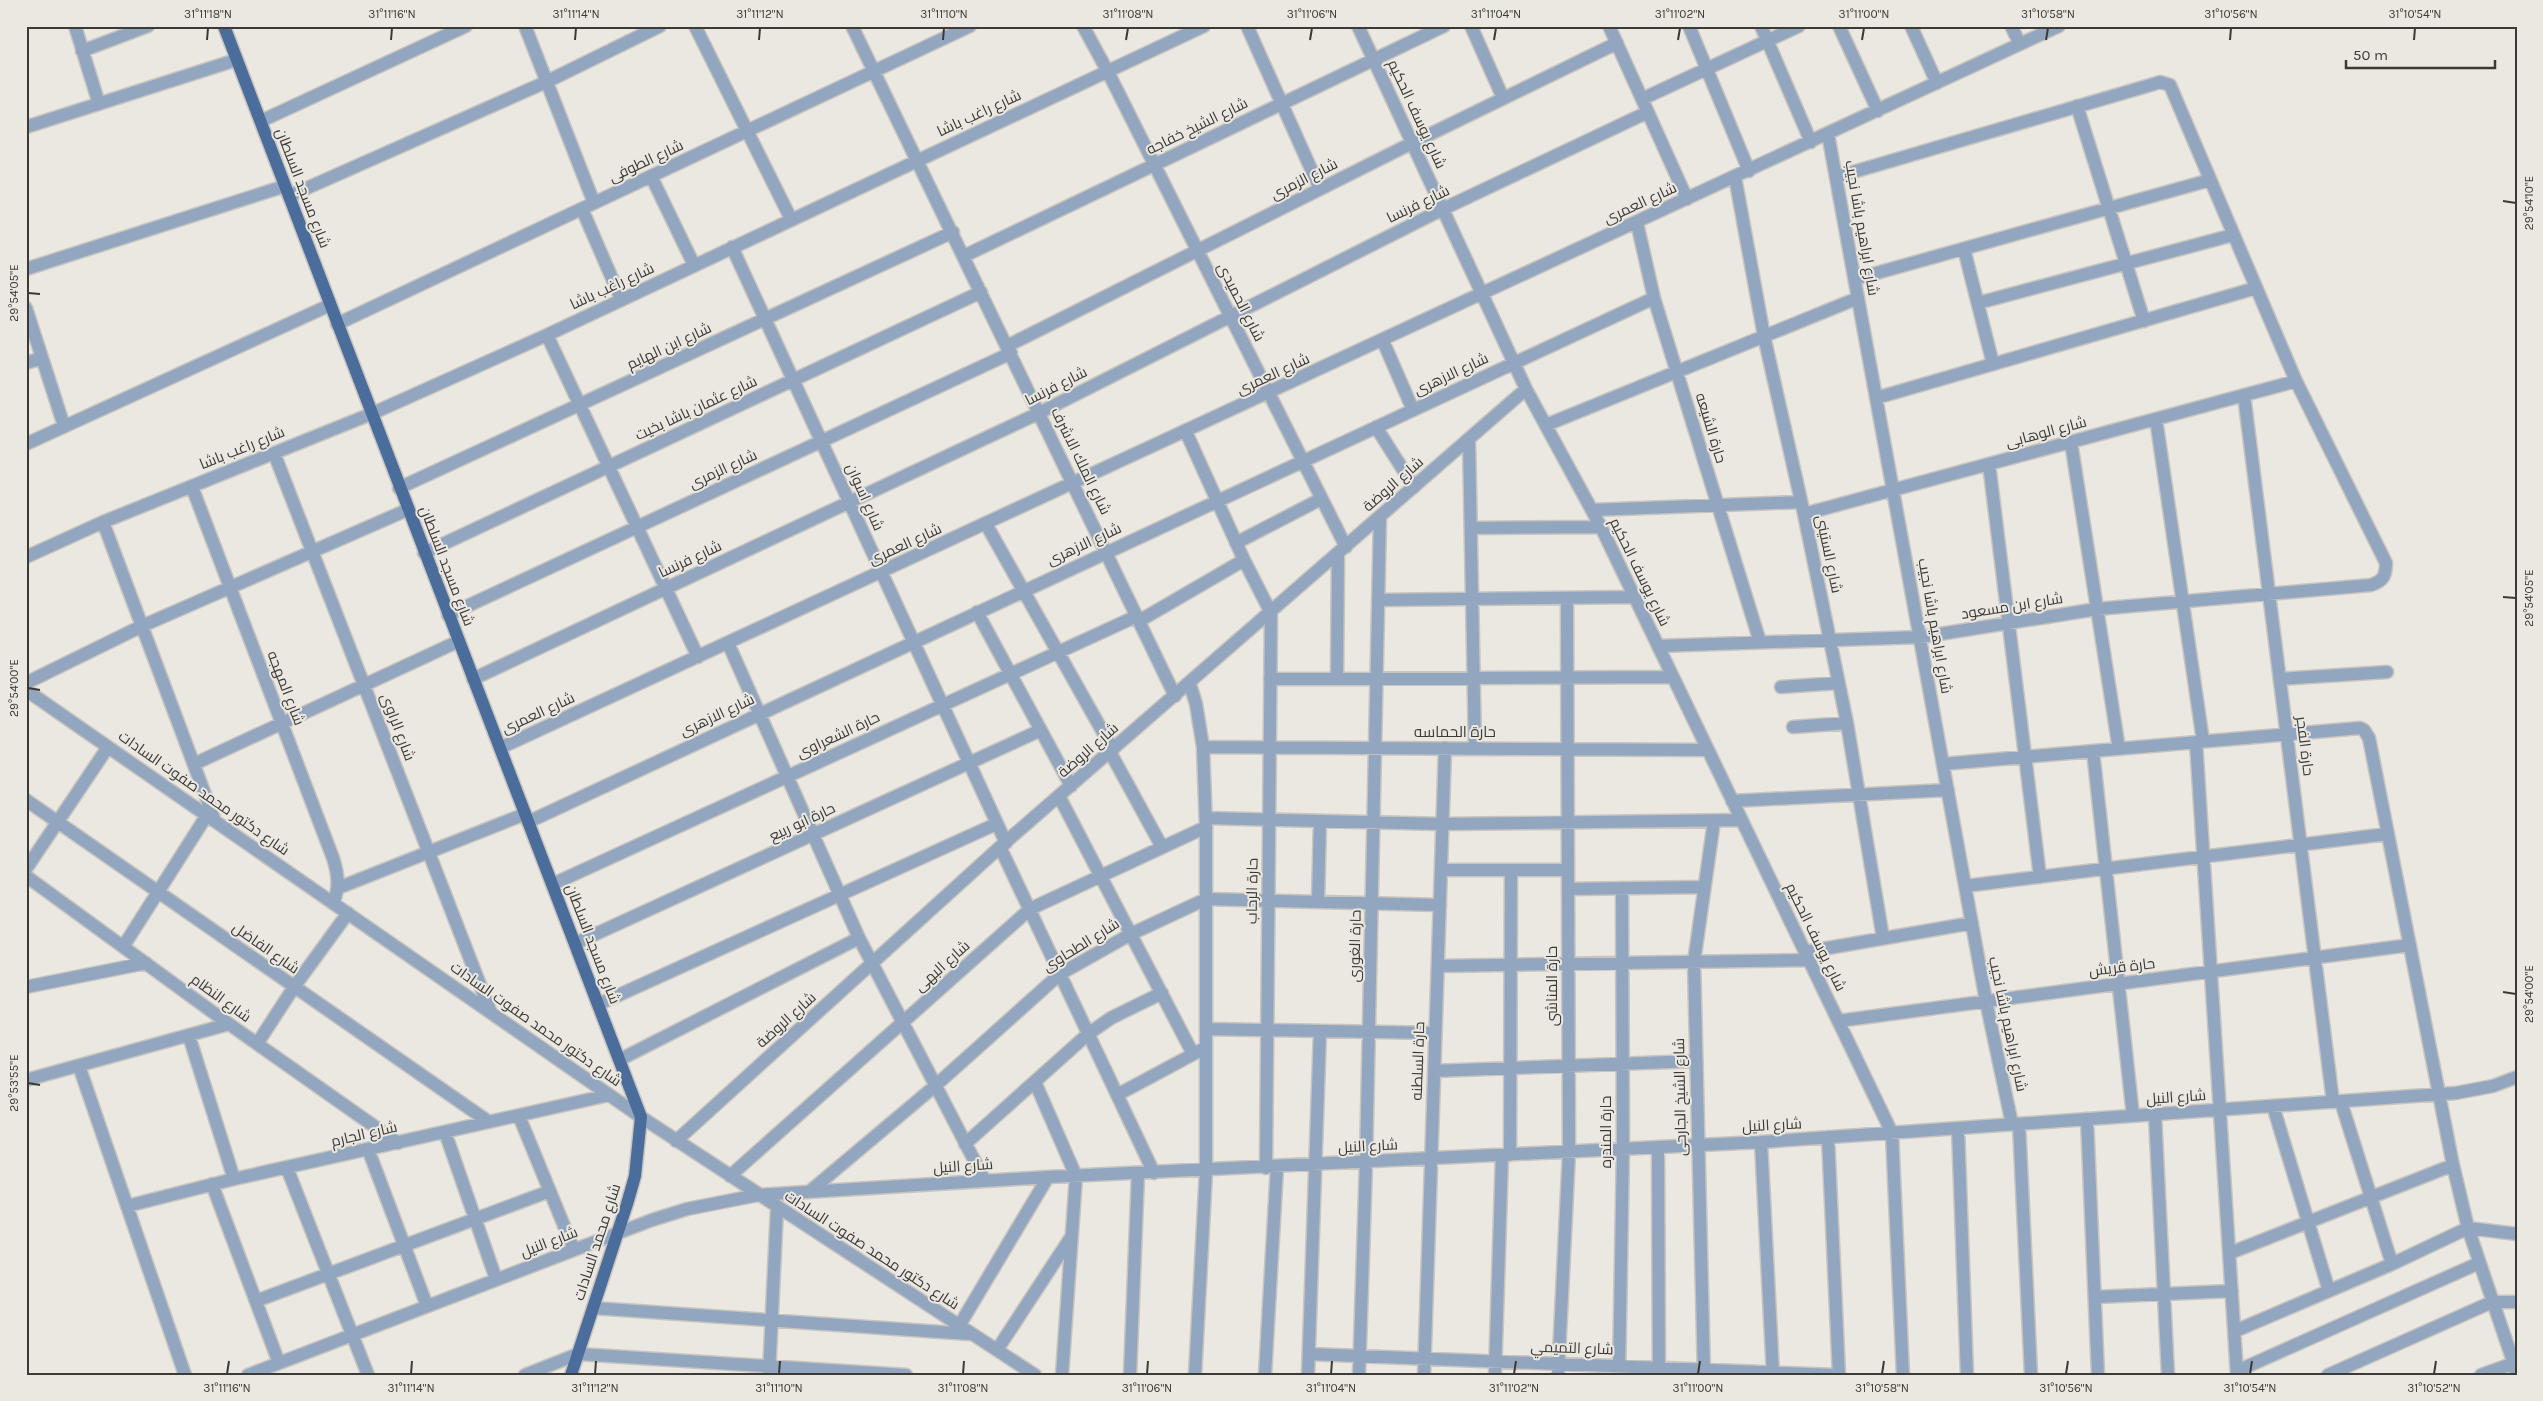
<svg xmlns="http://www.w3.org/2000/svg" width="2543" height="1401" viewBox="0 0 2543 1401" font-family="Karla,Cairo,sans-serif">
	<rect width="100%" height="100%" fill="#ebe7e1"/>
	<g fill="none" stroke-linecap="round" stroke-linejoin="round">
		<defs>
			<path id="minor" d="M 75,26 L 99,104
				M 525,26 L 594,203
				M 695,26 L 791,219
				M 852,26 L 1175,696
				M 1083,26 L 1108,72 L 1346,547
				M 1247,26 L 1320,189
				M 1358,26 L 1526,389 L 1601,527 L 1892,1133 L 1903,1375
				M 1471,26 L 1503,98
				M 1609,26 L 1687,199
				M 1689,26 L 1749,171
				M 1761,26 L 1811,142
				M 1839,26 L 1878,111
				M 1911,26 L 1937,83
				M 2011,26 L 2020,44
				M 82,51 L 148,26
				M 1642,99 L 1799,26
				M 2077,106 L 2144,321
				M 261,121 L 466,26
				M 26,127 L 236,60
				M 1828,134 L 1986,1001 L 2012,1124
				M 651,176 L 694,265
				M 1735,177 L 1764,336 L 1804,514 L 1847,723 L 1883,938
				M 289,196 L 546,82 L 660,26
				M 582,209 L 621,299
				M 1637,223 L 1654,298 L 1760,642
				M 732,247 L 1006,843
				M 1964,249 L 1993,364
				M 964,256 L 1444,26
				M 26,269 L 285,186
				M 1855,279 L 2210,180
				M 1978,303 L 2233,235
				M 26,308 L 64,426
				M 337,324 L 970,26
				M 547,335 L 698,657
				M 1383,341 L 1413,410
				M 1007,346 L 1412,143 L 1617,43
				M 26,363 L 42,358
				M 2244,395 L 2333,1102
				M 1876,398 L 2256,288
				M 2156,419 L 2203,741
				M 1546,425 L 1858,298
				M 1376,427 L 1414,487
				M 1186,432 L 1244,560 L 1271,613 L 1266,1168
				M 1469,440 L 1475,748
				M 2071,442 L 2119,749
				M 26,444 L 330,305
				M 274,453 L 491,1013
				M 1989,464 L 2040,877
				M 192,487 L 333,858 C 338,874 340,887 333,903
				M 399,488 L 953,232
				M 1592,510 L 1801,502
				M 1804,514 L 2296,381
				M 103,522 L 215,821
				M 986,524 L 1113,750
				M 1471,528 L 1601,527
				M 1236,543 L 1321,499
				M 424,553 L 981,292
				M 26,557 L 103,522 L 371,414 L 547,335 L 1204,26
				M 1378,600 L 1634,597
				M 977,612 L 1071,786
				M 448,615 L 1011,353
				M 1139,621 L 1244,560
				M 728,643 L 859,938 L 985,1181
				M 1658,646 L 1921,637 L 2097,609 L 2371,585 C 2383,581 2386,576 2386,563 L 2296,381 L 2170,85 L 2160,82 L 2154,84 L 1836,177
				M 1337,678 L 1338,554
				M 473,679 L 1039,413 L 1443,209 L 1648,112
				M 1270,679 L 1672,677
				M 2280,679 L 2387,672
				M 26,683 L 142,626 L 407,510
				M 1190,684 L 1196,704 L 1203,747 L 1206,827 L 1206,1171 L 1195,1375
				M 1781,687 L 1838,683
				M 26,690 L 641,1117 L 1035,1375
				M 1793,727 L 1847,723
				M 2196,742 L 2237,1375
				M 1203,747 L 1707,750
				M 500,748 L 2059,26
				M 2093,751 L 2133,1116
				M 1110,752 L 1162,847
				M 194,764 L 459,641
				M 1943,764 L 2360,728 L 2364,730 L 2369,738 L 2453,1165 L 2468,1228 L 2517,1373
				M 1059,796 L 1193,1054
				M 26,800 L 489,1122
				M 1732,801 L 1948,790
				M 1206,818 L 1442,824 L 1742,820
				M 528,822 L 1654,298
				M 1000,847 L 1154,1173
				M 26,869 L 108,747
				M 1441,870 L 1568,870
				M 26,876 L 229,1024 L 398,1143
				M 553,884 L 1137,616
				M 1965,886 L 2387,834
				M 338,888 L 525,814
				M 1568,889 L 1704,887
				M 1318,902 L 1320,821
				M 576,943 L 1041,730
				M 123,947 L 207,815
				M 1805,952 L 1972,923
				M 1438,966 L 1809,960
				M 26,987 L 146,963
				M 599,1004 L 996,824
				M 1838,1021 L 2410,945
				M 1206,1029 L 1435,1033
				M 189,1036 L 234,1179
				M 257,1044 L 294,987 L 348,913
				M 621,1059 L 859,938
				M 79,1066 L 185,1375
				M 1434,1071 L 1696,1061
				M 26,1080 L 229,1024
				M 1035,1082 L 1076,1176 L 1062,1375
				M 1117,1095 L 1201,1050
				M 2341,1102 L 2392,1264
				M 2273,1106 L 2329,1291
				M 2155,1115 L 2168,1375
				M 519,1116 L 574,1250
				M 2087,1119 L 2098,1375
				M 2019,1124 L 2031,1375
				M 1958,1128 L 1967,1375
				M 445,1132 L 496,1279
				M 1828,1137 L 1839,1375
				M 676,1141 L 1000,847 L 1526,389
				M 1761,1142 L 1773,1375
				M 965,1144 L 1088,1034 L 1111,1018 L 1162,993
				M 1658,1147 L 1659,1375
				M 368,1149 L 427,1306
				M 1510,1155 L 1511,870
				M 287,1168 L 368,1375
				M 730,1176 L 1030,909 L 1206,827
				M 212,1184 L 279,1363
				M 809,1192 L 935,1086 L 1060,974 L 1131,934 L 1206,899 L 1440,905
				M 127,1206 L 234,1179 L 609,1095
				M 2230,1253 L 2453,1165
				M 2095,1297 L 2232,1291
				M 256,1301 L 550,1191
				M 593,1308 L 970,1334
				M 959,1326 L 1048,1177
				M 2235,1331 L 2392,1264 L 2468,1228 L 2517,1234
				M 997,1350 L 1071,1237
				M 1309,1354 L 1834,1375
				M 2237,1371 L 2479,1263
				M 248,1375 L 652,1220 L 687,1209 L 758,1195 L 1048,1177 L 1761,1142 L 2456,1093 L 2493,1086 L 2517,1077
				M 525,1375 L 578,1354 L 906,1375
				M 769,1375 L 777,1208
				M 1130,1375 L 1138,1174
				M 1265,1375 L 1277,1167
				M 1308,1375 L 1320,1031
				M 1359,1375 L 1366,1163 L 1380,517
				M 1424,1375 L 1445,748
				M 1495,1375 L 1502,1155
				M 1558,1375 L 1569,1152 L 1567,598
				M 1619,1375 L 1623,1148 L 1622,888
				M 1704,1375 L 1694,962 L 1714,821
				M 2328,1375 L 2492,1302 L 2517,1302
				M 2481,1375 L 2517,1362"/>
			<path id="major" d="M 224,26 L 641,1117 L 635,1176 L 627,1204 L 571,1375"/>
		</defs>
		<!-- minor casing -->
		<use href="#minor" stroke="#c8c4bf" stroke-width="15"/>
		<!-- major casing -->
		<use href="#major" stroke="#c8c4bf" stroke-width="15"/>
		<!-- minor -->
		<use href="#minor" stroke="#92a6c0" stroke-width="12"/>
		<!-- major -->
		<use href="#major" stroke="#4a6d9c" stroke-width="12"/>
	</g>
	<!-- ticks -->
	<path fill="none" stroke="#3b3a37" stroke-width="2" d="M 207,40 L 208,28M 391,40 L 392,28M 575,40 L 576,28M 759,40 L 760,28M 943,40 L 944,28M 1126,40 L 1128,28M 1310,40 L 1312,28M 1494,40 L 1496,28M 1678,40 L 1680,28M 1862,40 L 1864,28M 2046,40 L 2048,28M 2230,40 L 2231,28M 2414,40 L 2415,28M 2503,201 L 2516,203M 28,293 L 40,294M 2503,597 L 2516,598M 28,688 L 40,690M 2503,992 L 2516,994M 28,1083 L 40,1085M 227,1374 L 229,1361M 411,1374 L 412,1361M 595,1374 L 596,1361M 779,1374 L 780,1361M 963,1374 L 964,1361M 1147,1374 L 1148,1361M 1331,1374 L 1332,1361M 1514,1374 L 1516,1361M 1698,1374 L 1700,1361M 1882,1374 L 1884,1361M 2066,1374 L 2068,1361M 2250,1374 L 2252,1361M 2434,1374 L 2436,1361"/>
	<g text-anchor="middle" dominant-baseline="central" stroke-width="4" stroke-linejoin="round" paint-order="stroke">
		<!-- street labels -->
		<g font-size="15" fill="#3b3a37" stroke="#ebe7e1">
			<text transform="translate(979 113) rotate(-25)">شارع راغب باشا</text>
			<text transform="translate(1417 114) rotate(65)">شارع يوسف الحكيم</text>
			<text transform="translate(1197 126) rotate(-26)">شارع الشيخ خفاجه</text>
			<text transform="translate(646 161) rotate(-25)">شارع الطوفى</text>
			<text transform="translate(1304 179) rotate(-27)">شارع الزمرى</text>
			<text transform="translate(303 188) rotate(69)">شارع مسجد السلطان</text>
			<text transform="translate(1640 203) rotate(-25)">شارع العمرى</text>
			<text transform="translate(1418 204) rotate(-26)">شارع فرنسا</text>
			<text transform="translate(1862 228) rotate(80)">شارع ابراهيم باشا نجيب</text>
			<text transform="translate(612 286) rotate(-25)">شارع راغب باشا</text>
			<text transform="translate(1241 302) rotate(63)">شارع الحميدى</text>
			<text transform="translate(669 346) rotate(-25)">شارع ابن الهايم</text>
			<text transform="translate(1273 374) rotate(-25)">شارع العمرى</text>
			<text transform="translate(1451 374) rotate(-25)">شارع الازهرى</text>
			<text transform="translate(1056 386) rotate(-27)">شارع فرنسا</text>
			<text transform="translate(696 408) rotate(-25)">شارع عثمان باشا بخيت</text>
			<text transform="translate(1711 428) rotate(73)">حارة الشيعه</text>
			<text transform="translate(2046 432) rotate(-15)">شارع الوهابى</text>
			<text transform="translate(242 448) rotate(-22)">شارع راغب باشا</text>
			<text transform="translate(1081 461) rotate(64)">شارع الملك الاشرف</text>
			<text transform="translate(723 469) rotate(-25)">شارع الزمرى</text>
			<text transform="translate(1393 484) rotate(-41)">شارع الروضة</text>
			<text transform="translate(865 497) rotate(66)">شارع اسوان</text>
			<text transform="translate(905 544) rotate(-25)">شارع العمرى</text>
			<text transform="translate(1084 544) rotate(-25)">شارع الازهرى</text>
			<text transform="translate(1829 554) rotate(78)">شارع الستينى</text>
			<text transform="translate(690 559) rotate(-25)">شارع فرنسا</text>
			<text transform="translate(447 566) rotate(69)">شارع مسجد السلطان</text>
			<text transform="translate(1640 572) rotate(64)">شارع يوسف الحكيم</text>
			<text transform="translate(2012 606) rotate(-9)">شارع ابن مسعود</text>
			<text transform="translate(1935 626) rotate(80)">شارع ابراهيم باشا نجيب</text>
			<text transform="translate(286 688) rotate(69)">شارع المهجه</text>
			<text transform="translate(538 713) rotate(-25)">شارع العمرى</text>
			<text transform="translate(717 715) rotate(-25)">شارع الازهرى</text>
			<text transform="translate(398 727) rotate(69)">شارع الراوى</text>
			<text x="1455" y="732">حارة الحماسه</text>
			<text transform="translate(838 735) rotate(-25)">حارة الشعراوى</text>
			<text transform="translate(2305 746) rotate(83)">حارة الفجر</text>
			<text transform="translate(1088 750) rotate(-41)">شارع الروضة</text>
			<text transform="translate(204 793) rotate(35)">شارع دكتور محمد صفوت السادات</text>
			<text transform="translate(802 822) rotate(-25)">حارة ابو ربيع</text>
			<text transform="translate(1252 891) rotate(-89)">حارة الرحاب</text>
			<text transform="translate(1816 937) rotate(64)">شارع يوسف الحكيم</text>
			<text transform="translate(593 944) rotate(69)">شارع مسجد السلطان</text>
			<text transform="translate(1081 945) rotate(-32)">شارع الطحاوى</text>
			<text transform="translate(1355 946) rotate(-89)">حارة الغورى</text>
			<text transform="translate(266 948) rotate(35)">شارع الفاضل</text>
			<text transform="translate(942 966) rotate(-42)">شارع البهى</text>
			<text transform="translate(2122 967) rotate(-7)">حارة قريش</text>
			<text transform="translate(1552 986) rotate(-90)">حارة المناشى</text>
			<text transform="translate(221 998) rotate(36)">شارع النظام</text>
			<text transform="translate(786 1020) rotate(-42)">شارع الروضة</text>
			<text transform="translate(536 1024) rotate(35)">شارع دكتور محمد صفوت السادات</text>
			<text transform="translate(2008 1024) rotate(78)">شارع ابراهيم باشا نجيب</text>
			<text transform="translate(1418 1061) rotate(-88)">حارة السلطنه</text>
			<text transform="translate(1680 1097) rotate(-91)">شارع الشيخ الجارحى</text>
			<text transform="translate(2176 1097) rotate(-4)">شارع النيل</text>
			<text transform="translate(1772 1125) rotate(-3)">شارع النيل</text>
			<text transform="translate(1606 1132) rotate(-90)">حارة المندره</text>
			<text transform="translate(364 1134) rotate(-13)">شارع الجارم</text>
			<text transform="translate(1368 1146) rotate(-3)">شارع النيل</text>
			<text transform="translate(963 1166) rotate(-4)">شارع النيل</text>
			<text transform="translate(549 1242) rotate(-21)">شارع النيل</text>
			<text transform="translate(597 1242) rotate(-72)">شارع محمد السادات</text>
			<text transform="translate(872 1250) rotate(33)">شارع دكتور محمد صفوت السادات</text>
			<text transform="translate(1572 1348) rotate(2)">شارع التميمي</text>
		</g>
	</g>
	<!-- border -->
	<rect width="2543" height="1401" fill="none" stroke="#ebe7e1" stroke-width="55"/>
	<!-- scale -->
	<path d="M2346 60v8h149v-8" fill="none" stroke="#3b3a37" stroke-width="2.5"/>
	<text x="2353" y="60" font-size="15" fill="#3b3a37" stroke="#ebe7e1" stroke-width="4" paint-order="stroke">50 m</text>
	<rect x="28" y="28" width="2488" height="1346" fill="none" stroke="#3b3a37" stroke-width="2"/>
	<g font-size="12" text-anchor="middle" fill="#3b3a37">
		<text x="208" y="18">31°11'18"N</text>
		<text x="392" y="18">31°11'16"N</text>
		<text x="576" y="18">31°11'14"N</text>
		<text x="760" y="18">31°11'12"N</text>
		<text x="944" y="18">31°11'10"N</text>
		<text x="1128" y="18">31°11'08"N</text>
		<text x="1312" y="18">31°11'06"N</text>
		<text x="1496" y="18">31°11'04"N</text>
		<text x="1680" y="18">31°11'02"N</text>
		<text x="1864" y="18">31°11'00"N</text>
		<text x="2048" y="18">31°10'58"N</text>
		<text x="2231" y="18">31°10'56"N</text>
		<text x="2415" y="18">31°10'54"N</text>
		<text transform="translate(2529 203) rotate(-90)" y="4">29°54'10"E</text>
		<text transform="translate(14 293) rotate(-90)" y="4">29°54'05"E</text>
		<text transform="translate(2529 598) rotate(-90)" y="4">29°54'05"E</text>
		<text transform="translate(14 688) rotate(-90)" y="4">29°54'00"E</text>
		<text transform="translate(2529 994) rotate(-90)" y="4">29°54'00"E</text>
		<text transform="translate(14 1083) rotate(-90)" y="4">29°53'55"E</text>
		<text x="227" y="1392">31°11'16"N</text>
		<text x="411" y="1392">31°11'14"N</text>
		<text x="595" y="1392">31°11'12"N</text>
		<text x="779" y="1392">31°11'10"N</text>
		<text x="963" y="1392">31°11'08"N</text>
		<text x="1147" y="1392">31°11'06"N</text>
		<text x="1331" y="1392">31°11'04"N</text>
		<text x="1514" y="1392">31°11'02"N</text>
		<text x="1698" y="1392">31°11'00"N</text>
		<text x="1882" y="1392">31°10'58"N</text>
		<text x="2066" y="1392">31°10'56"N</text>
		<text x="2250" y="1392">31°10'54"N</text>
		<text x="2434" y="1392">31°10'52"N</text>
	</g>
</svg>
